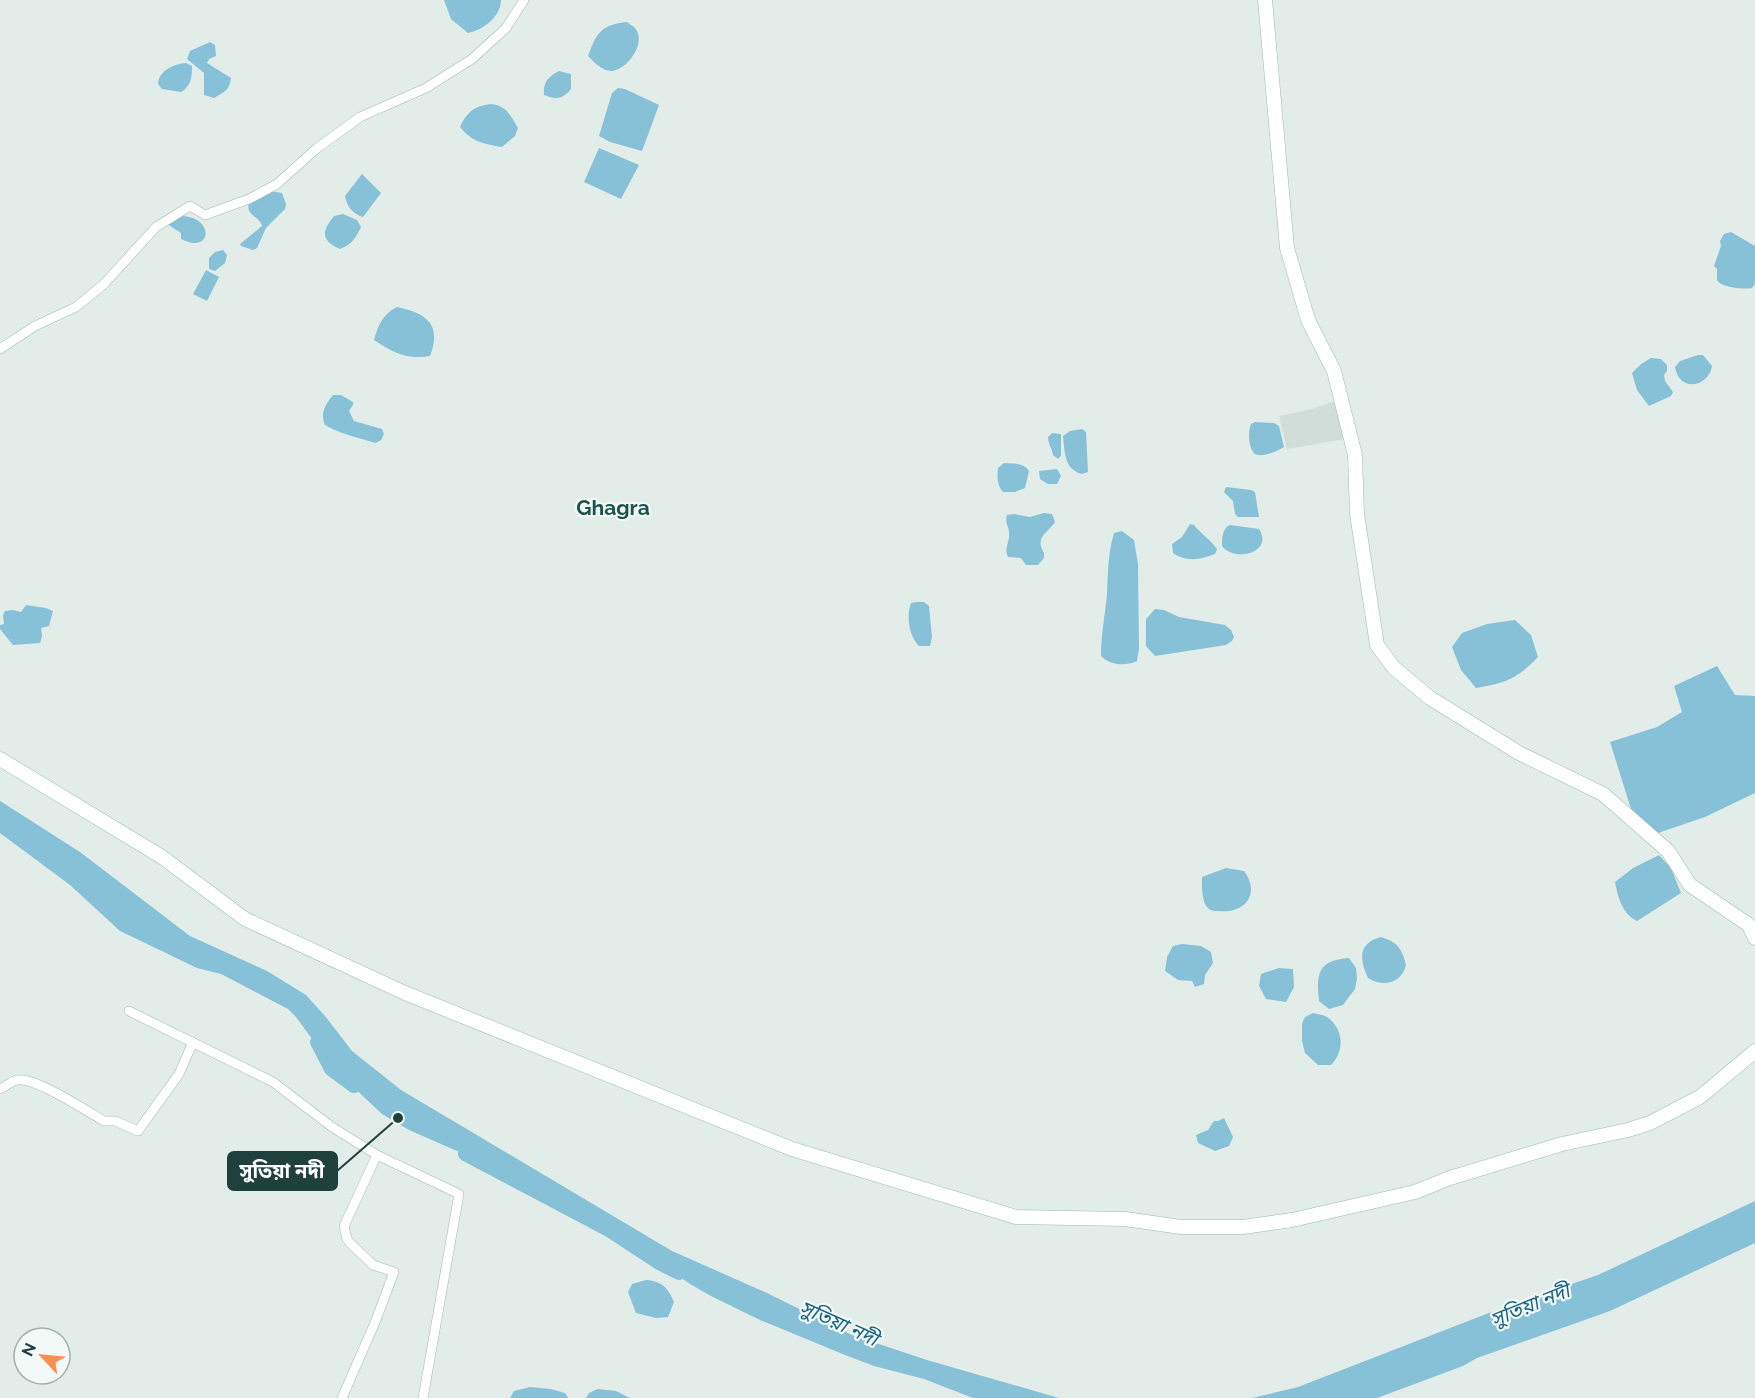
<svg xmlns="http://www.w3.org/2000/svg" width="1755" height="1398" viewBox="0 0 1755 1398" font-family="Raleway,'Noto Sans Bengali',sans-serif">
	<rect width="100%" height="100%" fill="#e2edea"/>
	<!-- built -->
	<path fill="#d0ddd9" d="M 1338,400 L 1345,439 L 1287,449 L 1279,416 L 1312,409 Z"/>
	<!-- water -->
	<path fill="#86c1d7" d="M 444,0 L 501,0 C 501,17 483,30 468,33 L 451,19 Z
		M 627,22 C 629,24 632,25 635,28 C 647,42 628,70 611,71 C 602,71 594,62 588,56 C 597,32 601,25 627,22 Z
		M 210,42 L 215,45 L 216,56 L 209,59 L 207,63 L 231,78 C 230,90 224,92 214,98 L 204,95 L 204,73 L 187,59 L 190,51 Z
		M 186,63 L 192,66 C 192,78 191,86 181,92 L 162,89 L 158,84 C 159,70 174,64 186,63 Z
		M 559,71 L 571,74 L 571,89 C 563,99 556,100 544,95 C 543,82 548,77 559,71 Z
		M 618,88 L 625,89 L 659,105 L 642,151 L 610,142 L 599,136 L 612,93 Z
		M 491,104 C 506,105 511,116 518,128 L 515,136 L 502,147 C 484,144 472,142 460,127 C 467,112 474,106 491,104 Z
		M 599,148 L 639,165 L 621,199 L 584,182 Z
		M 362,174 L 381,193 L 363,217 C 353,214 347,207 345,196 Z
		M 271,191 L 282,193 L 286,204 L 285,209 L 266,228 L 257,248 L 253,250 L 241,246 L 240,244 L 262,226 C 260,216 245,216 249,203 Z
		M 343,214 L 357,220 L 361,227 C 356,238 351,245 340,249 C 320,240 322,231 334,216 Z
		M 183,216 C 215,218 212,255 181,239 L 181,233 L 167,224 L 174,219 Z
		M 1731,232 L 1755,246 L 1755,284 L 1752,288 C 1744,290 1720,287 1717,280 C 1717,279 1717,270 1717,269 L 1714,266 L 1721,246 L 1720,241 L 1724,234 Z
		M 223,250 L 227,255 L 225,263 L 215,271 L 209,269 L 209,258 L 215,252 Z
		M 206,270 L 219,277 L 207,301 L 193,294 Z
		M 397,307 C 427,313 442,325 430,356 C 408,360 393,353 374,340 C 378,325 383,314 397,307 Z
		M 1698,355 L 1703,355 L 1712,366 C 1709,387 1679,393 1675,367 L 1680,361 Z
		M 1651,358 L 1661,359 L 1667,365 L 1667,371 L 1664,375 L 1665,381 L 1673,392 L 1671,396 L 1649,406 L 1637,390 L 1632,373 L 1641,364 Z
		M 333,395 L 341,395 L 353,402 L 353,405 L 349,411 L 354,421 L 382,429 L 384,434 L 381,440 L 376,443 C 358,438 341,434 325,425 C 320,413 325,405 333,395 Z
		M 1255,422 L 1274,423 L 1279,426 L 1284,447 C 1278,451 1261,458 1255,454 C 1248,449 1248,430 1251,424 Z
		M 1082,429 L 1086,432 L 1088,472 L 1082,474 C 1064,469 1065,453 1063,436 L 1070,431 Z
		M 1052,433 L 1061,434 L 1061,456 L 1058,459 L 1053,455 C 1052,448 1048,444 1048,437 Z
		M 1004,463 C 1013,464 1023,462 1029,471 L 1025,488 L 1015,492 L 1003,492 C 997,485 997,477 998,468 Z
		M 1057,469 L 1061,476 L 1057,484 L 1048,484 L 1040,479 L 1039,471 Z
		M 1226,487 L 1251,490 L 1255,492 L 1259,517 L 1238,517 L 1235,514 L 1233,501 L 1224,492 Z
		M 1044,513 L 1052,514 L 1055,522 C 1048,533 1034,537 1044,553 L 1044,558 L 1038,565 L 1026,565 L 1021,558 L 1008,557 C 1004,548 1009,544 1009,535 C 1010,527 1004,523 1007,515 L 1014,514 L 1030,517 Z
		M 1190,524 L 1194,525 C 1201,534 1211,540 1217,549 L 1215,554 C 1201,560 1185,562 1173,553 L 1172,544 L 1182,537 Z
		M 1230,525 L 1259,529 C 1274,552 1235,563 1222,546 C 1222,539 1222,528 1230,525 Z
		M 1122,531 L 1134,540 L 1138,564 L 1139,649 L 1137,661 C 1125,666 1111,666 1101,656 C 1101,635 1105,615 1107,594 C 1108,573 1108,553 1114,533 Z
		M 916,602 L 924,602 L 929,606 L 932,637 L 930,646 L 919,646 C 909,636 906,616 911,603 Z
		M 26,605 L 46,608 L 53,611 L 49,626 L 41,628 L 42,636 L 40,643 L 13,645 L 0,629 L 0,625 L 4,624 L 3,615 L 5,611 L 13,610 L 21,612 Z
		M 1155,609 L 1164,610 L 1179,617 L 1225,625 L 1231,630 L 1234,637 L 1232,641 L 1226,645 L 1155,656 L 1146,646 L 1146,619 Z
		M 1515,620 L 1531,635 L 1538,657 C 1517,679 1505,683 1476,688 L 1461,670 L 1452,647 L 1462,633 L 1487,624 Z
		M 1717,666 L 1735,695 L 1755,696 L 1755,793 L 1705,817 L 1655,834 L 1632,812 L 1610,742 L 1657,727 L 1682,712 L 1674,686 Z
		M 0,801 L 80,852 L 190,936 L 267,971 L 306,995 L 325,1016 L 352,1051 L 401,1090 L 672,1251 L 767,1293 L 852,1335 L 927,1360 L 1059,1398 L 973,1398 L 924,1379 L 874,1366 L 845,1355 L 760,1320 L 711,1296 L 690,1284 L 637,1247 L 560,1203 L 489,1165 L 409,1130 L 382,1114 L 334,1069 L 296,1017 L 288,1009 L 221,974 L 197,968 L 120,931 L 70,885 L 0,833 Z
		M 1659,855 L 1671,868 L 1681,893 L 1637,921 C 1622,914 1618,897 1615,882 L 1633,868 Z
		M 1226,868 L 1244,871 C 1261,894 1245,914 1218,911 C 1215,911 1212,911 1209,909 C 1201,902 1202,887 1202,877 Z
		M 1381,937 C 1397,942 1402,948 1406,965 C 1402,983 1383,988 1368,978 C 1359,959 1358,943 1381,937 Z
		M 1182,944 L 1201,946 L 1211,952 L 1213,963 L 1205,975 L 1204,984 L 1195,987 L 1192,981 L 1178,980 L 1165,971 L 1167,957 L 1173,946 Z
		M 1349,958 L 1356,968 L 1357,979 L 1355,989 L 1343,1005 L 1329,1009 L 1319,1001 C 1316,974 1318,960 1349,958 Z
		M 1279,968 L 1293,969 L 1294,987 L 1286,1002 L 1266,999 L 1259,986 L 1261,974 Z
		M 1313,1013 C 1317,1014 1324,1015 1327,1017 C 1344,1029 1345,1051 1331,1065 L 1318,1065 L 1305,1053 L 1302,1041 L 1302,1023 L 1305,1017 Z
		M 1224,1118 L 1233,1137 L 1229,1146 L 1215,1151 L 1198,1143 L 1196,1135 L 1208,1130 L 1214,1121 L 1218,1121 Z
		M 1755,1201 L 1755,1243 L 1610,1311 L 1477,1358 L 1463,1366 L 1377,1398 L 1252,1398 L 1298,1387 L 1494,1311 L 1598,1275 Z
		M 646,1280 C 662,1281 668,1288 674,1302 L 668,1317 L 656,1318 L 636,1313 L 628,1292 L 632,1284 Z
		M 530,1387 L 551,1389 L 565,1393 L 568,1398 L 510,1398 L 514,1391 Z
		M 598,1389 L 616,1391 L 630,1398 L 586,1398 L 589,1393 Z"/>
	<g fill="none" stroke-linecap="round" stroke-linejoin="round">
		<!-- river -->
		<path stroke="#86c1d7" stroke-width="14" d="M 317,1042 L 331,1069 L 354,1086
			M 465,1154 L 607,1229 L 659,1263 L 679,1273"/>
		<defs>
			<path id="street" d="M 0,349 L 35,326 L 76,307 L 104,284 L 156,227 L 190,206 L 205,215 L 249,199 L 277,184 L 316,149 L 360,117 L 426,88 L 472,59 L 506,28 L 524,0
				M 129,1011 L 273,1082 L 332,1127 L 377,1155 L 344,1226 L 347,1239 L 350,1243 L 373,1265 L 394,1272 L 376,1320 L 342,1398
				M 0,1089 C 5,1087 11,1081 17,1080 C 34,1076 87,1111 104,1121 L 115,1121 L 138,1131 L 179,1074 L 193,1042
				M 377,1155 L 459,1194 L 423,1398"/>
			<path id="secondary" d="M 1265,0 L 1287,248 L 1308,320 L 1334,371 L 1355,455 L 1357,514 L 1377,645 L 1394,668 L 1430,698 L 1519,753 L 1603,794 L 1668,851 L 1690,885 L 1749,925 L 1755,938
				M 0,759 L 162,857 L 245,919 L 405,993 L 792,1149 L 1016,1217 L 1125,1219 L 1181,1227 L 1243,1227 L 1292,1220 L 1415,1192 L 1450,1178 L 1562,1144 L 1628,1130 L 1650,1123 L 1700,1097 L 1755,1051"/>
		</defs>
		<!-- street casing -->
		<use href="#street" stroke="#a4b6b2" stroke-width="10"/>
		<!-- secondary casing -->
		<use href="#secondary" stroke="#9fbab3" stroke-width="15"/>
		<!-- street -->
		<use href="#street" stroke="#fff" stroke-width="9"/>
		<!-- secondary -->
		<use href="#secondary" stroke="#fff" stroke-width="14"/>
	</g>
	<g text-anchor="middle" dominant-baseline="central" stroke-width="4.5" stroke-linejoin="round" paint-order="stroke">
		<!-- water labels -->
		<g font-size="20" font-style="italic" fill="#166381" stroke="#f3f9f7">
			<text transform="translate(1530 1305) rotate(-22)">সুতিয়া নদী</text>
			<text transform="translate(839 1323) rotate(24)">সুতিয়া নদী</text>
		</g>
		<!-- quarter labels -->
		<g font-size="21" font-weight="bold" fill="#1b544c" stroke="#f3f9f7">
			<text x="613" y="507">Ghagra</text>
		</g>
	</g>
	<!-- callouts -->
	<path fill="none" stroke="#20403b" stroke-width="2" d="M398 1118L337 1171"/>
	<circle fill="#20403b" stroke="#f3f9f7" stroke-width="2" cx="398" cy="1118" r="6"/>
	<rect fill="#20403b" stroke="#20403b" stroke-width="2" x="228" y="1152" width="109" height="38" rx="6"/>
	<g font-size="20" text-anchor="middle" font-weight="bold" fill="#fff">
		<text x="282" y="1178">সুতিয়া নদী</text>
	</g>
	<!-- north arrow -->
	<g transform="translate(42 1356) rotate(296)"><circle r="28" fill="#f3f9f7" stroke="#9fafac" stroke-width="1.5"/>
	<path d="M0-4.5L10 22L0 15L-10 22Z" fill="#fc8e51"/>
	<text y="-9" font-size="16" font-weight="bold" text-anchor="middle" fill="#20403b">N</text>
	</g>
</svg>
